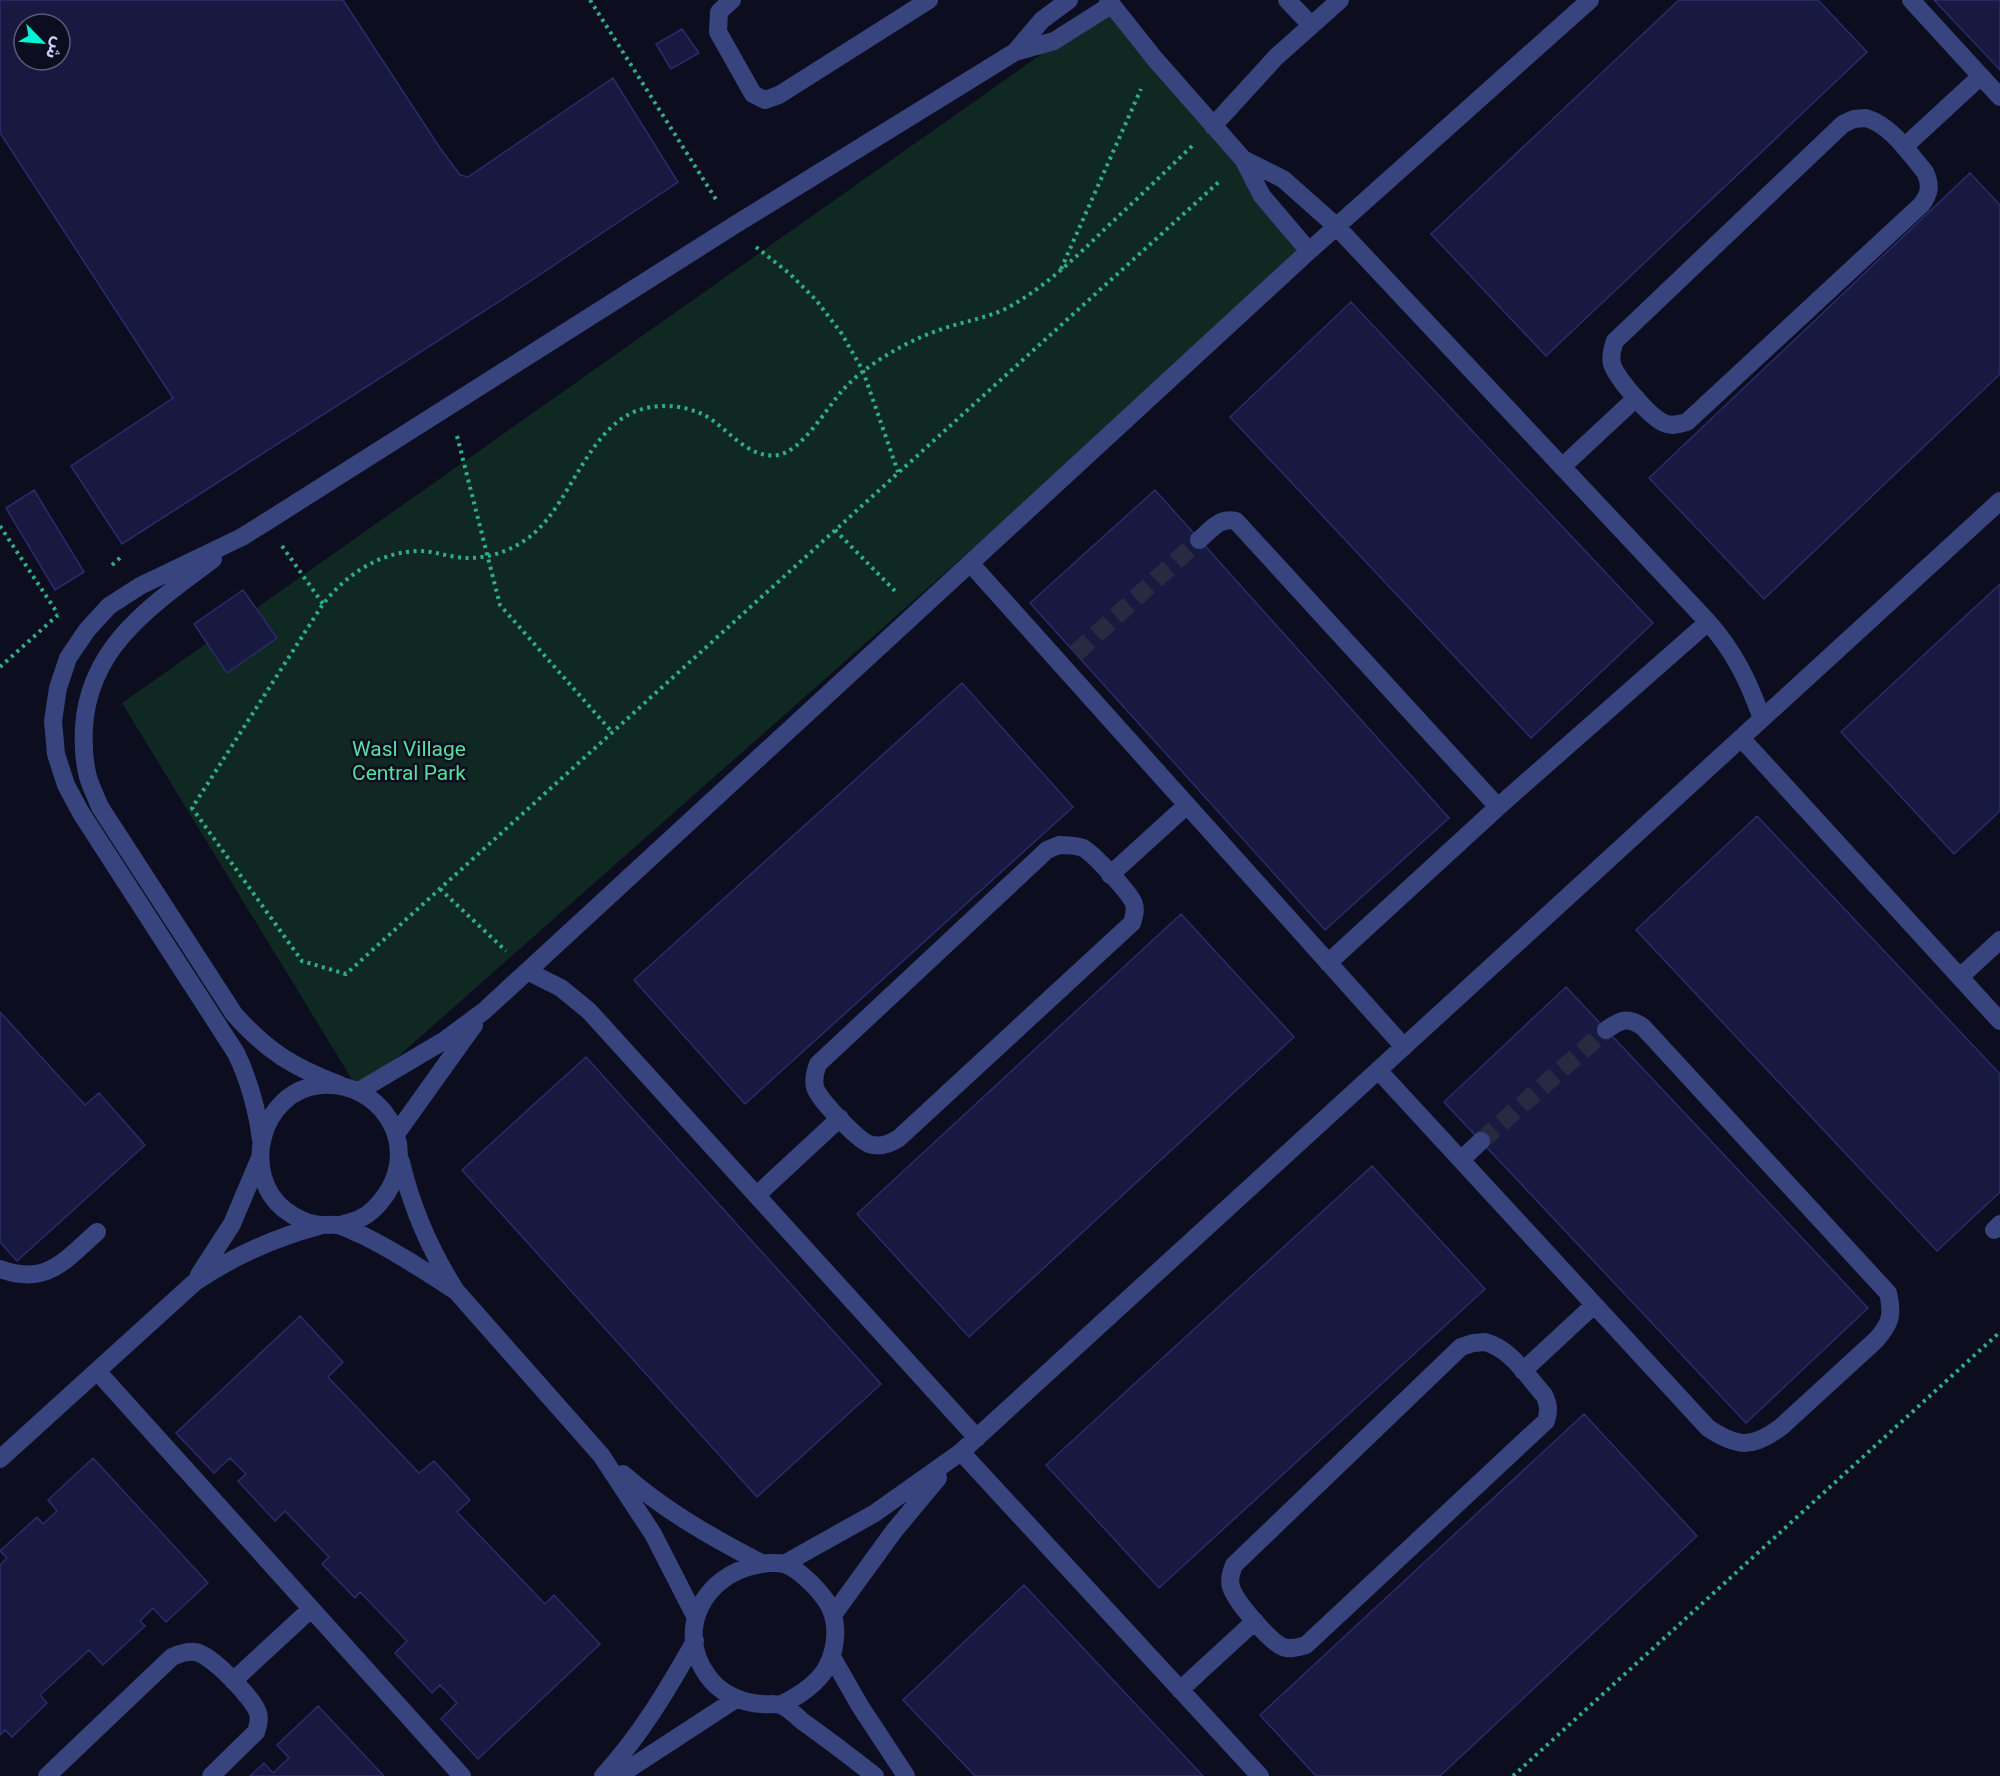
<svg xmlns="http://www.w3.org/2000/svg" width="2000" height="1776" viewBox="0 0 2000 1776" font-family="Roboto,'Noto Sans Arabic',sans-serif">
	<rect width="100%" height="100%" fill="#0c0d1f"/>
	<!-- green -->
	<path fill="#0f2922" d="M 1111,5 L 1309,251 L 359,1091 L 122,703 Z"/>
	<!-- building -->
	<path fill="#181940" stroke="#2a2c6c" stroke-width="1.5" fill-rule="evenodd" d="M 0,0 L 343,0 L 440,148 L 460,175 L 468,177 L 613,78 L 678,182 L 526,284 L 122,544 L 71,466 L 173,398 L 0,133 ZM 24,24 L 60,24 L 60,60 L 24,60 Z
		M 1679,0 L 1818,0 L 1867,52 L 1546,356 L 1431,234 Z
		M 1934,0 L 2000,0 L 2000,70 Z
		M 682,29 L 699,53 L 671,69 L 656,44 Z
		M 1970,173 L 2000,205 L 2000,374 L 1764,599 L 1649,478 Z
		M 1351,302 L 1653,623 L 1531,738 L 1230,417 Z
		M 34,490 L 84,572 L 55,590 L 6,508 Z
		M 1155,490 L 1449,818 L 1325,930 L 1030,603 Z
		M 2000,584 L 2000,811 L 1954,854 L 1841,732 Z
		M 243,590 L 277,638 L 227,673 L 194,624 Z
		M 962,683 L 1073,807 L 745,1104 L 634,980 Z
		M 1757,816 L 2000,1074 L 2000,1192 L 1937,1251 L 1636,930 Z
		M 1181,914 L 1294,1037 L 969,1337 L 857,1214 Z
		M 1566,987 L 1868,1308 L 1746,1423 L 1444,1102 Z
		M 0,1012 L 85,1105 L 99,1093 L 145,1145 L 17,1261 L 0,1242 Z
		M 586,1057 L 881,1384 L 757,1497 L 462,1170 Z
		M 1372,1166 L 1485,1289 L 1159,1588 L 1046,1465 Z
		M 300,1316 L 343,1362 L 328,1377 L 419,1473 L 434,1461 L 470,1500 L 457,1512 L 545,1604 L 554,1595 L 600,1644 L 478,1759 L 441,1719 L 457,1703 L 440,1685 L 432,1693 L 395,1653 L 407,1641 L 360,1592 L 355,1598 L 322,1564 L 329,1557 L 285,1511 L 275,1521 L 238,1481 L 246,1474 L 230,1458 L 214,1473 L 176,1433 Z
		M 1584,1414 L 1697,1536 L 1440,1776 L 1316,1776 L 1260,1715 Z
		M 93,1458 L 208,1583 L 166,1622 L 153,1608 L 140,1621 L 145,1626 L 103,1665 L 89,1650 L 40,1695 L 47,1703 L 12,1737 L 5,1730 L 0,1735 L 0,1565 L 7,1558 L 0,1551 L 37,1517 L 43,1524 L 57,1511 L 48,1500 Z
		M 1024,1585 L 1203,1776 L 975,1776 L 903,1700 Z
		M 318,1706 L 384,1776 L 250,1776 L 264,1763 L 273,1773 L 289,1758 L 277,1745 Z"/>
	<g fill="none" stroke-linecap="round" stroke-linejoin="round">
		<!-- minor-tunnel -->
		<path stroke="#282a41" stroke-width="18" stroke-dasharray="18 9" stroke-linecap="butt" d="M 1076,653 L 1199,540
			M 1481,1141 L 1606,1030"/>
		<!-- path -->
		<path stroke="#2db08a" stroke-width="4" stroke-dasharray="3 4.5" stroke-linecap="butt" d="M 590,0 L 717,201
			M 1192,146 C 1164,173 1137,199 1109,225 C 1077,256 1048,285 1009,307 C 988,318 965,321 942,329 C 915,338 889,352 866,369 C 858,375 849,383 842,391 C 826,409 802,451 778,455 C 748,460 727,427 704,415 C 686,406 665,404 646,408 C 589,421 573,501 532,535 C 511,552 483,561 456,557 C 443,555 432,551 419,551 C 379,552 347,574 323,604 L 192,808 L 302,961 L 346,974 L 1221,180
			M 756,247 L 790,274 L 816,300 L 842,334 L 863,371 L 898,472
			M 1061,269 L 1141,89
			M 457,436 L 500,605 L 612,732
			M 0,526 L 58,614
			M 835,530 L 895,591
			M 282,546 L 323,604
			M 112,565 L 120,558
			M 0,667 L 60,613
			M 440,889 L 506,951
			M 1513,1776 L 2000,1332"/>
		<!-- minor -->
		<path stroke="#37447e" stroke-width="18" d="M 732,0 L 719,12 L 718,32 L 753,94 L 765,100 L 779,95 L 929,0
			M 1108,0 L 1155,59 L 1243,159 L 1262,196 L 1309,251
			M 1287,0 L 1311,25
			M 1911,0 L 2000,97
			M 1015,52 L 1042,20 L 1069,0
			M 1866,118 C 1892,126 1908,152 1925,172 C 1931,185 1930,194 1921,205 L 1687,422 C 1679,424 1672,427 1664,423 C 1650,417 1617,379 1612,364 C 1610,356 1612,349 1615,341 L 1843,124 L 1854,119 Z
			M 1213,126 L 1276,57 L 1340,0
			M 1904,147 L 1981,76
			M 1243,159 L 1283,179 L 1336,226 L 1708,622 C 1734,651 1749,682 1762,719
			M 1562,467 L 1636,398
			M 1199,540 C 1211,530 1219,517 1236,521 L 1498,807
			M 213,559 C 154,604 89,645 84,727 C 83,744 84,761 88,777 C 91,787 96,797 100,807 L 234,1014 C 268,1052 293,1067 340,1085
			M 970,563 L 1404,1047
			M 1741,738 L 2000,1021
			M 1059,845 C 1067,845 1075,845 1083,848 C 1093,853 1131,894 1134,904 C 1136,911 1134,916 1132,923 L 899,1138 C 890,1144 880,1148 869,1144 C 857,1139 818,1099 815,1087 C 813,1079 815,1072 818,1064 L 1047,850 Z
			M 1110,875 L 1187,805
			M 1328,963 L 1498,807 L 1708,622
			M 529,972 L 561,988 L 589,1011 L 977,1438
			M 1960,977 L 2000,940
			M 1378,1070 L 1708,1428 C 1738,1448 1753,1448 1781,1427 L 1876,1340 C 1891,1323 1893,1315 1888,1293 L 1643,1027 C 1628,1016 1620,1020 1606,1030
			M 359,1091 L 445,1040 L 484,1011 L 1309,251 L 1590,0
			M 396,1134 L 474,1025
			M 261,1140 C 257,1108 250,1082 236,1053 L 81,813 L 66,785 L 56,754 L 53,721 L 58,688 L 68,658 L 87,630 L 109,606 L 140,586 L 242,537 L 266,522 L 733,226 L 1015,52 L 1054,41 L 1111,5
			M 1461,1160 L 1481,1141
			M 401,1162 C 412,1209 430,1250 456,1291 L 601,1455 L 653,1534 L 696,1618
			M 757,1195 L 840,1118
			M 340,1225 C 347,1223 355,1221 361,1218 C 372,1213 381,1202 387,1193 C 420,1142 380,1081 321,1085 C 261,1090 239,1174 285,1210 C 295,1218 310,1225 323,1225 C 329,1225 336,1224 341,1226 C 348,1228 355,1232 362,1235 C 395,1251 425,1271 456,1291
			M 1994,1230 L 2000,1224
			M 0,1269 C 47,1286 64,1261 97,1232
			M 199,1275 L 232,1224 L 259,1160
			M 1485,1342 C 1511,1349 1527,1376 1544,1395 C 1549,1405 1549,1411 1546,1421 L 1306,1645 C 1298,1647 1291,1650 1283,1647 C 1269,1641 1236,1602 1231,1587 C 1229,1579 1231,1573 1234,1565 L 1461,1347 L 1473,1343 Z
			M 97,1371 L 462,1776
			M 1523,1371 L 1594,1305
			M 961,1452 L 1260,1776
			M 0,1459 L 195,1282 C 234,1256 273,1238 319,1226
			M 623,1474 C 665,1511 713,1538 763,1564
			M 784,1564 L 875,1513 L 961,1452 L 2000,501
			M 833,1615 L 894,1531 L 938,1478
			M 832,1657 L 860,1706 L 906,1776
			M 233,1681 L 311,1609
			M 1180,1690 L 1255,1621
			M 780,1705 C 794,1698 807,1691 818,1679 C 833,1664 839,1636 833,1615 C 830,1605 821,1593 813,1585 C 806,1578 794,1567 784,1564 C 776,1562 764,1563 757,1565 C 704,1575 675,1630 707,1675 C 719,1693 741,1703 762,1704 C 767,1705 775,1703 780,1705 C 788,1707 796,1716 802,1721 C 827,1739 851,1757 875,1776
			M 47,1776 L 172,1657 C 179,1654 187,1651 195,1652 C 211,1654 253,1698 258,1713 C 260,1720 258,1725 256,1732 L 211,1776
			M 603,1776 C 640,1736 668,1689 695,1641
			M 618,1776 L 736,1699"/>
	</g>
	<g text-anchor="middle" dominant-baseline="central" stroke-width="5" stroke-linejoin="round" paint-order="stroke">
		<!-- park labels -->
		<g font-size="21" fill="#56df9d" stroke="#0c0d1f">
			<text x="409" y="749">Wasl Village<tspan x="409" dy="24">Central Park</tspan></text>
		</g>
	</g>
	<!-- north arrow -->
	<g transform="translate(42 42) rotate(115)"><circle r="28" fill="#0c0d1f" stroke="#585b79" stroke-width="1.5"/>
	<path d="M0-4.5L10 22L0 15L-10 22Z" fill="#00f5d6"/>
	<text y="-9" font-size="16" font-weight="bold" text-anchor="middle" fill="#cad0ff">ش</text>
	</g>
</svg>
